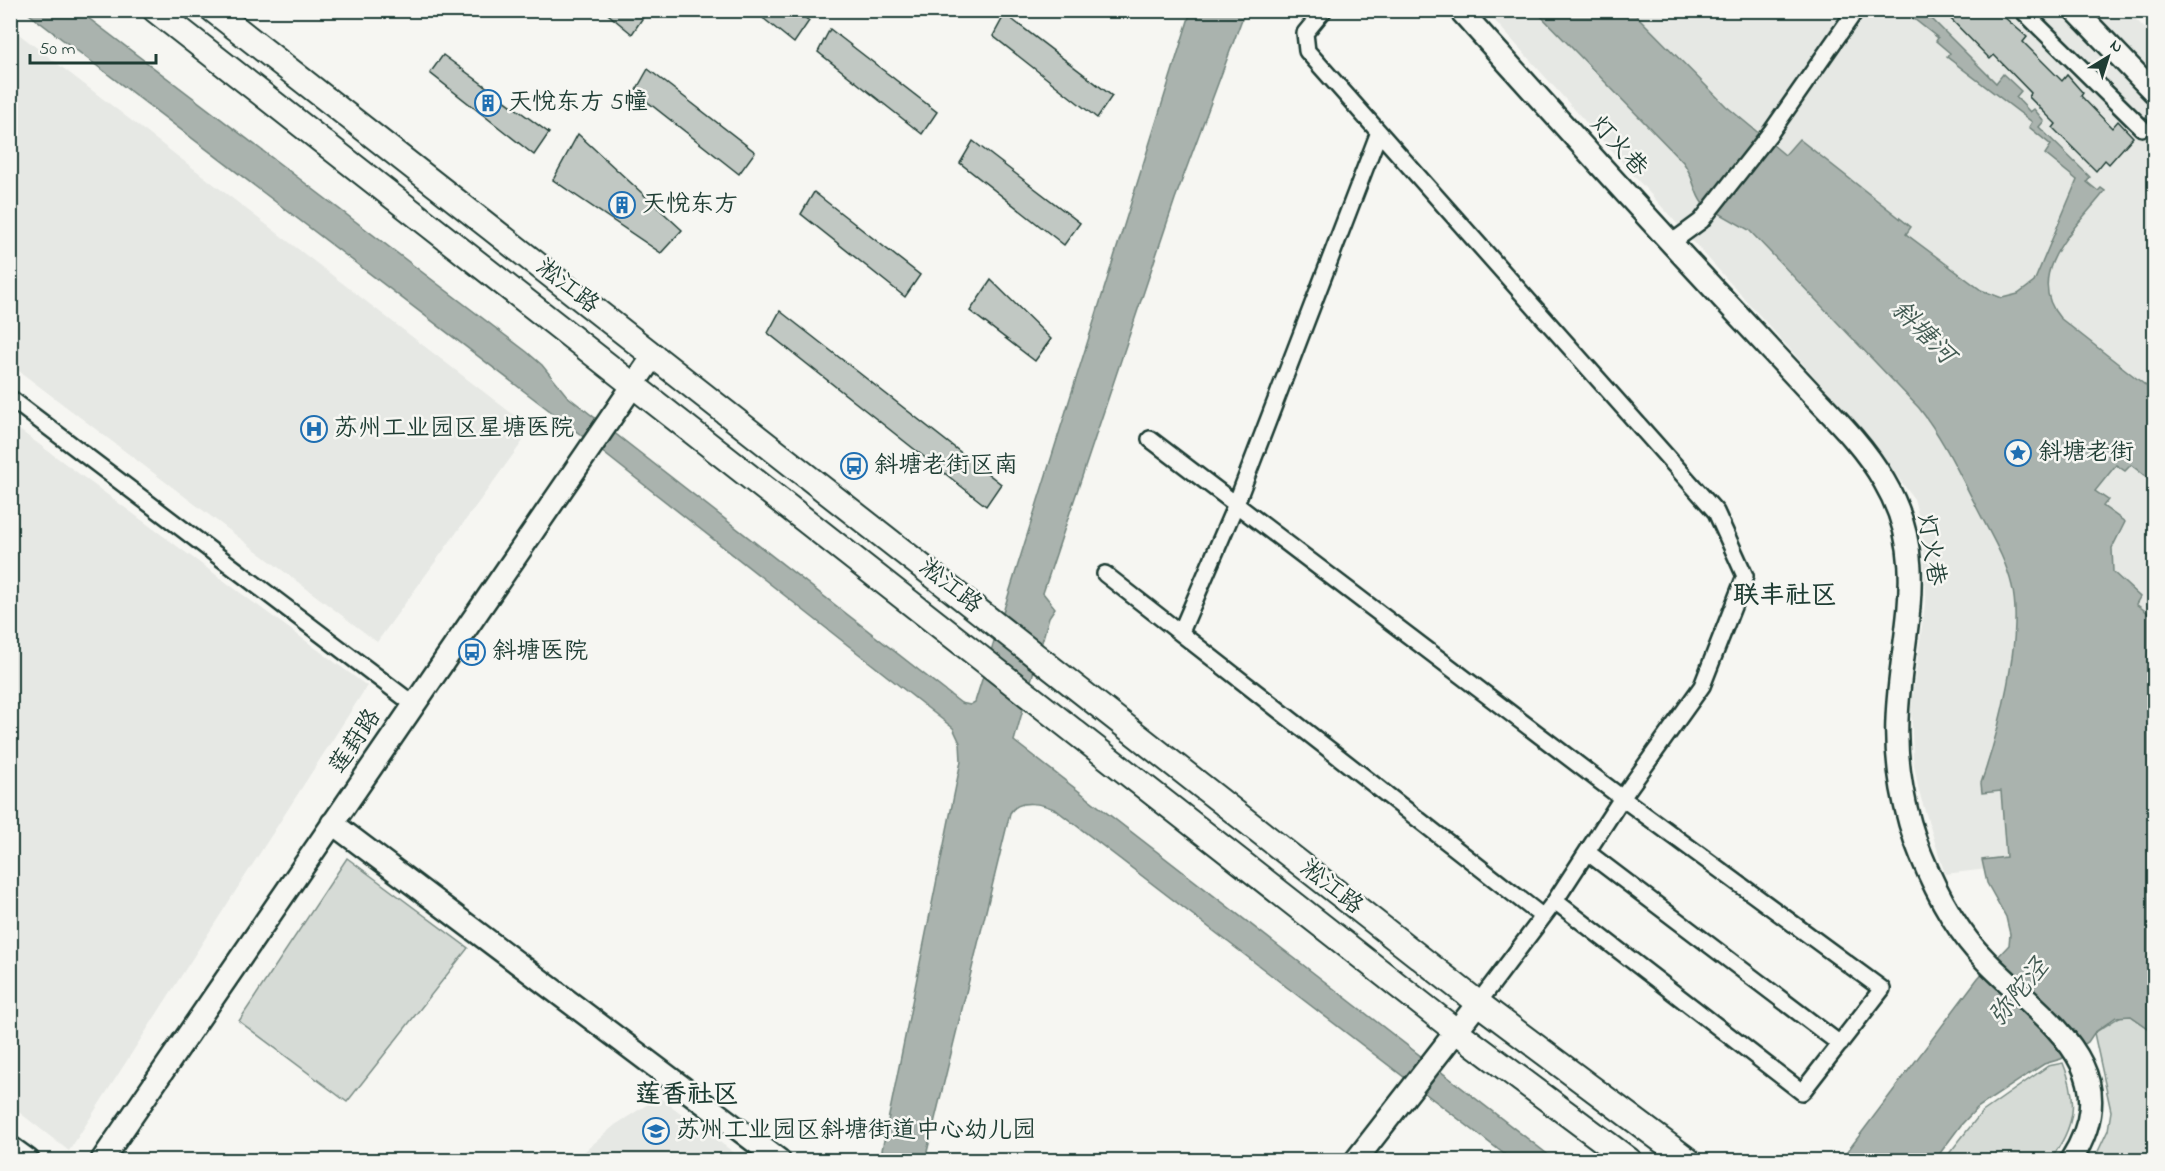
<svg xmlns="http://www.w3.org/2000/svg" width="2165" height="1171" viewBox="0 0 2165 1171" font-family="'Indie Flower','LXGW WenKai TC',sans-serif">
	<rect width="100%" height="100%" fill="#f6f6f2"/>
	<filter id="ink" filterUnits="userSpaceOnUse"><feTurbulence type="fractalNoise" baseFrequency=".0167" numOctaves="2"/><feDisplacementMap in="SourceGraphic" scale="12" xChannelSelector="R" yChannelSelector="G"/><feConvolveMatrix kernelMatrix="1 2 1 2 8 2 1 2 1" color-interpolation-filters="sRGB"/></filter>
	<g filter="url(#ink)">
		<!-- built -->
		<path fill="#e6e8e4" d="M 2127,10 L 2154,38 L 2154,715 L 2030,864 L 1945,874 L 1919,792 L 1913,759 L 1911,706 L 1926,597 L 1922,529 L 1914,499 L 1866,434 L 1486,11 Z
			M 11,28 L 524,423 L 523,441 L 377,642 L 11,365 Z
			M 10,423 L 367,686 L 69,1151 L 11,1106 Z
			M 659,1097 L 744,1160 L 575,1160 L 615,1125 Z"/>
		<!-- green -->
		<path fill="#d6dbd6" stroke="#7a8c85" stroke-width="1.5" d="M 347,858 L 468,948 L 347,1102 L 239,1021 Z
			M 2124,1014 L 2131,1016 L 2154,1032 L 2154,1160 L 2094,1160 L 2108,1130 L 2111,1111 L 2094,1033 Z
			M 2063,1063 C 2079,1101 2075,1127 2050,1160 L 1944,1160 L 1981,1113 L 2048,1066 Z"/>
		<!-- water -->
		<path fill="#aab3ae" stroke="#72847d" stroke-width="1.5" d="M 25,11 L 79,11 L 527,352 L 542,365 L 567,396 L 961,703 L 970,705 L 975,702 L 1191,11 L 1245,11 L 1175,199 L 1043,593 L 1055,608 L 1049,617 L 1014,741 L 1555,1160 L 1512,1160 L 1056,810 C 1043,804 1019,798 1010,813 L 925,1160 L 880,1160 L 961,761 L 960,743 L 953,728 L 558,417 Z
			M 1536,11 L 1632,11 L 1726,106 L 1785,155 L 1799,139 L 1911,227 L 1906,234 L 1981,290 L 2002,298 L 2018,294 L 2034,282 L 2077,180 L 2045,154 L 2051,145 L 2029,127 L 2032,122 L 1947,57 L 1950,53 L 1936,41 L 1938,38 L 1904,11 L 1929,11 L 1929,16 L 1996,83 L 2003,74 L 2021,91 L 2016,97 L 2030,112 L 2034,109 L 2044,121 L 2039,127 L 2090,177 L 2087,182 L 2098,191 L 2101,188 L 2105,191 C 2078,226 2022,272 2060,318 L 2154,392 L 2154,483 L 2131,465 L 2125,471 L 2116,465 L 2095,491 L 2108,500 L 2103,506 L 2125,522 L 2112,548 L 2113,572 L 2140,597 L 2136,604 L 2151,615 L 2154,611 L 2154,1032 L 2131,1016 L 2116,1017 L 2094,1033 L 2088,1042 L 2061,1059 L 2044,1064 L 1977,1108 L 1961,1125 L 1935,1160 L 1841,1160 L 1978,978 L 2009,945 L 2010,934 L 2006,917 L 1987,883 L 1982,860 L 2006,857 L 2001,791 L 1982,793 L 1981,783 C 1998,735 2024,635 2012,586 C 2005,556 1987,529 1974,502 C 1957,469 1942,437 1919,408 L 1749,230 L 1703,204 C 1693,192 1695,178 1683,162 Z"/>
		<!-- building -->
		<path fill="#c1c8c3" stroke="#1f3d34" stroke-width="1.5" d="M 603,10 L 648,10 L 632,34 Z
			M 753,10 L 796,10 L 809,21 L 794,43 Z
			M 1942,10 L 1996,10 L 2027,37 L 2023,42 L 2062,81 L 2067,75 L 2083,93 L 2081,96 L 2112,128 L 2118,121 L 2133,137 L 2109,164 L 2105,160 L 2096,171 L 2053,128 L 2056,124 L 2029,97 L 2031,93 L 1994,55 L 1990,59 Z
			M 1005,14 L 1112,96 L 1097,118 L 993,36 Z
			M 830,29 L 937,112 L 922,134 L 818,52 Z
			M 443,55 L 549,133 L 534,155 L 430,73 Z
			M 648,69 L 755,152 L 739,174 L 635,92 Z
			M 578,134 L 682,230 L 661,253 L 553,180 Z
			M 973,141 L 1080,223 L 1064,245 L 960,163 Z
			M 814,192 L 920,275 L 905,297 L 801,214 Z
			M 991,280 L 1051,339 L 1035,361 L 970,311 Z
			M 780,311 L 1001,484 L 986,506 L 768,333 Z"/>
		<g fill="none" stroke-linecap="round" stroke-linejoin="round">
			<defs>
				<path id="street" d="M 1324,10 L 1305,33 L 1307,51 L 1716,512 L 1745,576 L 1702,686 L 1622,798 L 1555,901 L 1478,1003
					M 2022,10 L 2142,128
					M 1671,243 L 1701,221 L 1771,132 L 1856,10
					M 10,398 L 413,704
					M 1150,439 L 1622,798 L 1882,989 L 1802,1092 L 1555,901
					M 1105,574 L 1543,917
					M 1181,632 L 1236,504 L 1379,132
					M 1587,852 L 1840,1044"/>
				<path id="secondary" d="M 1460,10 C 1549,109 1637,207 1728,304 C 1756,334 1785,365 1813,395 C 1839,422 1865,448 1884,481 C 1932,562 1900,633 1897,719 C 1895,763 1904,814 1921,855 C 1936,892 1958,933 1986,961 C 2043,1020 2130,1067 2071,1160
					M 2075,10 L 2154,92
					M 332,823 L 779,1160
					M 10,1147 L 28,1160
					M 102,1160 L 654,355
					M 1356,1160 L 1478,1003"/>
				<path id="primary" d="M 155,10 L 1456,1031 L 1629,1160
					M 213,10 L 1478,1003 L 1688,1160"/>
			</defs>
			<!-- street casing -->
			<use href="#street" stroke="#1f3d34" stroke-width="20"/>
			<!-- secondary casing -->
			<use href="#secondary" stroke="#1f3d34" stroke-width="26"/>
			<!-- primary casing -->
			<use href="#primary" stroke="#1f3d34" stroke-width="28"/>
			<!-- street -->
			<use href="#street" stroke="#f6f6f2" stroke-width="15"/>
			<!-- secondary -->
			<use href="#secondary" stroke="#f6f6f2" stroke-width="21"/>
			<!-- primary -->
			<use href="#primary" stroke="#f6f6f2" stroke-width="24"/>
		</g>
	</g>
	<!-- icons -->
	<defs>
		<symbol id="building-ring" viewBox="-11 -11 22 22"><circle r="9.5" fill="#f6f6f2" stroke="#1f6fb2" stroke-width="1.5"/><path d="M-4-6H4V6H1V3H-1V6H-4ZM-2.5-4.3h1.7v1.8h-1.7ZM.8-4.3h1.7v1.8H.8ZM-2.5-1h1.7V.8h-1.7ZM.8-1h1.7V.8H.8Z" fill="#1f6fb2"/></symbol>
		<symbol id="hospital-ring" viewBox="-11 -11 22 22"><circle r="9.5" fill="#f6f6f2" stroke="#1f6fb2" stroke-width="1.5"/><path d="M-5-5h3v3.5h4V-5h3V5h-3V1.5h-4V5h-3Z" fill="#1f6fb2"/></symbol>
		<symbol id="sight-ring" viewBox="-11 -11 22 22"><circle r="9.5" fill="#f6f6f2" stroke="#1f6fb2" stroke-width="1.5"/><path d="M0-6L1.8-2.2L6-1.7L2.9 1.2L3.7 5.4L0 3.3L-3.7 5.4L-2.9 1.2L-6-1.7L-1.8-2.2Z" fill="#1f6fb2"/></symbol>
		<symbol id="bus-ring" viewBox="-11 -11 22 22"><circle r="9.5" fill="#f6f6f2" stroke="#1f6fb2" stroke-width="1.5"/><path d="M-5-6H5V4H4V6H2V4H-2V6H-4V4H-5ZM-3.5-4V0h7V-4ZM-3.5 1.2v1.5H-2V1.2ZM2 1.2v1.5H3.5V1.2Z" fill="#1f6fb2"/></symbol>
		<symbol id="school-ring" viewBox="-11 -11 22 22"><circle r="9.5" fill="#f6f6f2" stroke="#1f6fb2" stroke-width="1.5"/><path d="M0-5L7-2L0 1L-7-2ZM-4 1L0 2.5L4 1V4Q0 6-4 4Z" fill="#1f6fb2"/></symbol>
	</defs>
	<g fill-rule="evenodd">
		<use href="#building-ring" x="473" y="88" width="30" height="30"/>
		<use href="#building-ring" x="607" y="190" width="30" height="30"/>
		<use href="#hospital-ring" x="299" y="414" width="30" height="30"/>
		<use href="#sight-ring" x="2003" y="438" width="30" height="30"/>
		<use href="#bus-ring" x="839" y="451" width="30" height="30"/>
		<use href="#bus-ring" x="457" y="637" width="30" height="30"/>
		<use href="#school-ring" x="641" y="1116" width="30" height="30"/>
	</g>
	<g text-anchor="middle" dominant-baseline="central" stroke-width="5" stroke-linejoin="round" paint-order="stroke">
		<!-- poi labels -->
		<g font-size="24" fill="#1f3d34" stroke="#f6f6f2" text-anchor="start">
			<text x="508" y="103">天悦东方 5幢</text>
			<text x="642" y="205">天悦东方</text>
			<text x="334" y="429">苏州工业园区星塘医院</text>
			<text x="2038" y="453">斜塘老街</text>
			<text x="874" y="466">斜塘老街区南</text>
			<text x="492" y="652">斜塘医院</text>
			<text x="676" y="1131">苏州工业园区斜塘街道中心幼儿园</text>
		</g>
		<!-- street labels -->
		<g font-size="24" fill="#1f3d34" stroke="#f6f6f2">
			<text transform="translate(1618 147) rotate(48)">灯火巷</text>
			<text transform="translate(567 287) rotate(38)">淞江路</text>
			<text transform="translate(1930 550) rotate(81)">灯火巷</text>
			<text transform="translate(950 587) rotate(38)">淞江路</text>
			<text transform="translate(356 742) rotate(-56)">莲葑路</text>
			<text transform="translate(1331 888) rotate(38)">淞江路</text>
		</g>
		<!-- water labels -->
		<g font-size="26" font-style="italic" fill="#425a52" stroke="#f6f6f2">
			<text transform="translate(1922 333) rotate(45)">斜塘河</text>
			<text transform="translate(2020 993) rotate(-51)">弥陀泾</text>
		</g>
		<!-- neighbourhood labels -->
		<g font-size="26" font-weight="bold" fill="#1f3d34" stroke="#f6f6f2">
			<text x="1785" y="597">联丰社区</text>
			<text x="687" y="1096">莲香社区</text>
		</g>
	</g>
	<!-- margin -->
	<rect width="2165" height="1171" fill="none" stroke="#f6f6f2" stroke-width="36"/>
	<rect x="18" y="18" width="2129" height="1135" fill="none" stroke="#1f3d34" stroke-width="2" filter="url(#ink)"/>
	<!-- north arrow -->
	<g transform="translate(2108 57) rotate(38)" stroke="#f6f6f2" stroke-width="4.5" paint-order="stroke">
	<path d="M0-4.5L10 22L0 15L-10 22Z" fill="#1f3d34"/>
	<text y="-9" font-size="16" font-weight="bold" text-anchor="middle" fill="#1f3d34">N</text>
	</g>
	<!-- scale -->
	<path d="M30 54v9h126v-9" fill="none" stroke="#1f3d34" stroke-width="3"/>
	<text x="39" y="54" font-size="18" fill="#1f3d34" stroke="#f6f6f2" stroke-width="4.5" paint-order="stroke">50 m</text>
</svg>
